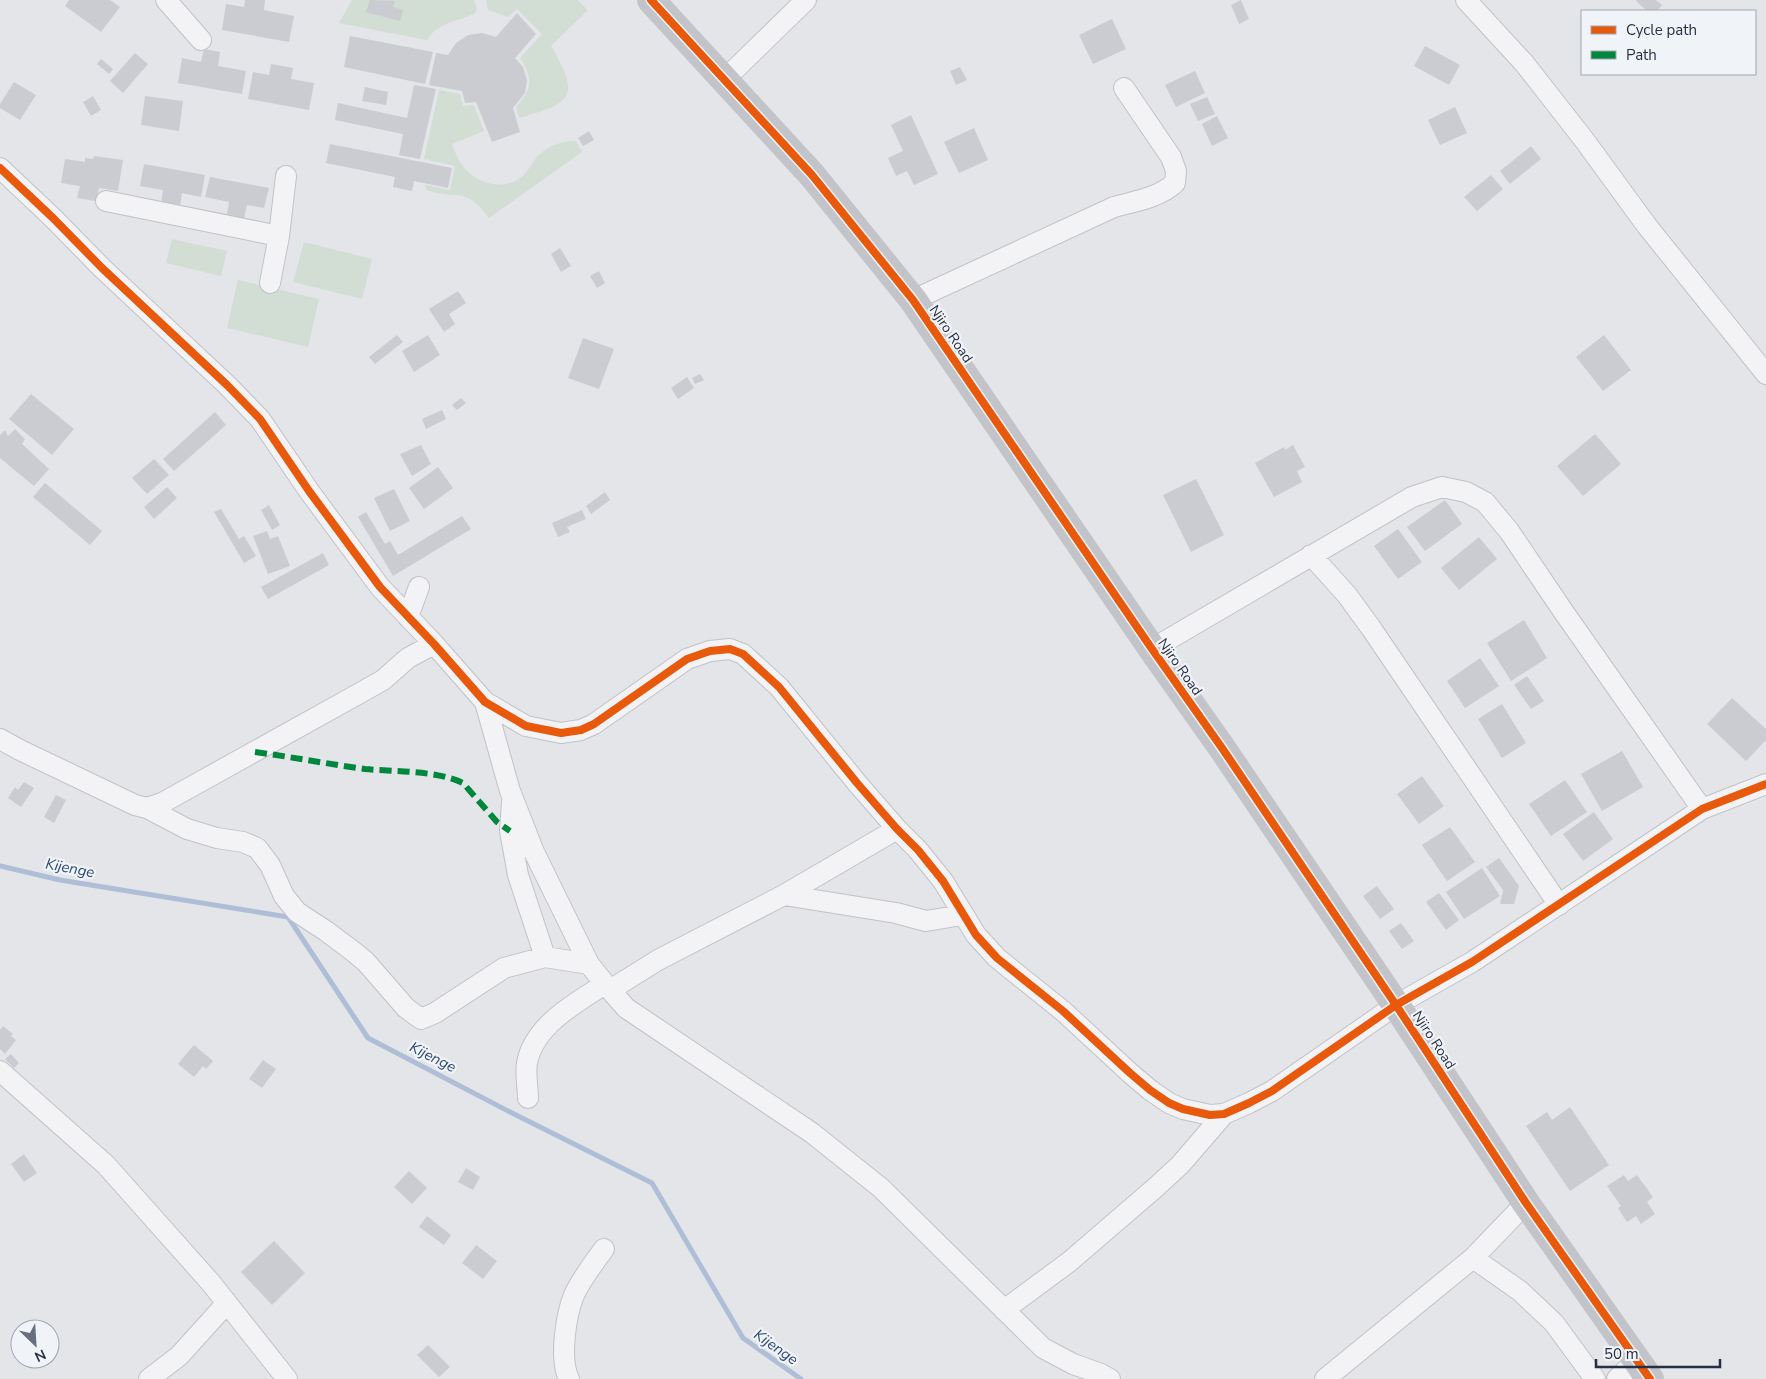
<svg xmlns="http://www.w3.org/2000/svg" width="1766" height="1379" viewBox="0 0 1766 1379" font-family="'Nunito Sans',sans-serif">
	<rect width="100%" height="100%" fill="#e3e5e9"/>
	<!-- green -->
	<path fill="#d2ddd3" d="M 352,0 L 474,0 L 477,9 L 474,14 C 457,21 437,23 427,40 L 339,23 Z
		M 486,0 L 577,0 L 588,10 L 551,46 C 557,58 567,72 568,86 C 570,107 534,113 519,118 L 516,107 C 532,90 534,78 520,58 L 542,34 L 517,9 L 508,17 L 488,10 Z
		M 439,90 L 460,94 L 463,106 L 474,105 L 484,131 L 452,144 C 457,159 464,172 480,180 C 497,188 516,186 528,170 C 532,164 535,158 540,154 C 549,145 563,141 576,141 L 582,152 L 489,218 C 465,185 458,201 427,190 L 425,185 L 450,190 L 455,166 L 424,159 Z
		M 172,239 L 227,251 L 221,276 L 166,263 Z
		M 304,242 L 372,259 L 362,299 L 293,282 Z
		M 238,280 L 319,299 L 308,347 L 227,328 Z"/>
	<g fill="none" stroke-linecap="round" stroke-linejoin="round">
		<!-- stream -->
		<path stroke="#aebed6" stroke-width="5" d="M 0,866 L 60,880 L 288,917 L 368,1038 L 512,1113 L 652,1183 L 743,1338 L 801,1379"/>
	</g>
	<!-- building -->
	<path fill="#caccd1" d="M 69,0 L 110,0 L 120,7 L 101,32 L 65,6 Z
		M 245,0 L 265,0 L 264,10 L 294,16 L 289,42 L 222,30 L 226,4 L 244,7 Z
		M 370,0 L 395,1 L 393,7 L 403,10 L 400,21 L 366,12 Z
		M 1241,0 L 1249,19 L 1239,24 L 1231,5 Z
		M 1637,0 L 1656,0 L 1662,5 L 1657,11 L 1647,11 L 1636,1 Z
		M 517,13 L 536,34 L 515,58 L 523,67 L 527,80 L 525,93 L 513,108 L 520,132 L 492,142 L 476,102 L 465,103 L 462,91 L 429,85 L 436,53 L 448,55 L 456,43 L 468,35 L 482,33 L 496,37 Z
		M 1112,19 L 1126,49 L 1093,64 L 1079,35 Z
		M 350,36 L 433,52 L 425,84 L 344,67 Z
		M 1425,46 L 1460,65 L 1449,85 L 1414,66 Z
		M 204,49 L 220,52 L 218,66 L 246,71 L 242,94 L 178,83 L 182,58 L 201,62 Z
		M 135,53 L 148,64 L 123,93 L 110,81 Z
		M 101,59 L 113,69 L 109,74 L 97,64 Z
		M 271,64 L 293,68 L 291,79 L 314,83 L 309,110 L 248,99 L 253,72 L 269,75 Z
		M 960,67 L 967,80 L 956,85 L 950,71 Z
		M 1195,71 L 1205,93 L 1176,107 L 1165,85 Z
		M 14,82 L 36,95 L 20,120 L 0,108 L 0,104 Z
		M 414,85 L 436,89 L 420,159 L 399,155 L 403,134 L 335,120 L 338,103 L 407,118 Z
		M 365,87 L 388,92 L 386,105 L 362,101 Z
		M 93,96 L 101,110 L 91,116 L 83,102 Z
		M 145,96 L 183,101 L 179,131 L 141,125 Z
		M 1207,97 L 1215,114 L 1198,121 L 1190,104 Z
		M 1455,107 L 1467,133 L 1440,145 L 1428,120 Z
		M 911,115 L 938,174 L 914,185 L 907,171 L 896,176 L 888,158 L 903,151 L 891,125 Z
		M 1217,116 L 1228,138 L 1212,146 L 1202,124 Z
		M 974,128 L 988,160 L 959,173 L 944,142 Z
		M 589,131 L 594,140 L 583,146 L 578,138 Z
		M 330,144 L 452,168 L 448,188 L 414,181 L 412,191 L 393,187 L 395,177 L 326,163 Z
		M 1531,146 L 1541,159 L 1510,184 L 1500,171 Z
		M 94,156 L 123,160 L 118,191 L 99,188 L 96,201 L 77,198 L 80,186 L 61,183 L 65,159 L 85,162 L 85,158 L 93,159 Z
		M 144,164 L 205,175 L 201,197 L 182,193 L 180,207 L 161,204 L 163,190 L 140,186 Z
		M 1491,175 L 1503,189 L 1477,211 L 1464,197 Z
		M 210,177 L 269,188 L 264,208 L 247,205 L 244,218 L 227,214 L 229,202 L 205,197 Z
		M 560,248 L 571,266 L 561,272 L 551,254 Z
		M 599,271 L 605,283 L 597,288 L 590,276 Z
		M 458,291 L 466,303 L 449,314 L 455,324 L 444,332 L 429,309 Z
		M 397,335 L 403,342 L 375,364 L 369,357 Z
		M 428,335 L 440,355 L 414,372 L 402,351 Z
		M 1604,335 L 1631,370 L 1603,391 L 1576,357 Z
		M 583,338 L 614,349 L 599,389 L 568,378 Z
		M 700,374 L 704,380 L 695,384 L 692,378 Z
		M 687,377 L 694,388 L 678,399 L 671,388 Z
		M 31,394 L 74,429 L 52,455 L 9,419 Z
		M 461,398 L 466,403 L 457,410 L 452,405 Z
		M 442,410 L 446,419 L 426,429 L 422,419 Z
		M 215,412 L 226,425 L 174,471 L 163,459 Z
		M 15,429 L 25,439 L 22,444 L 49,469 L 34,486 L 0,458 L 0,435 L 5,430 L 8,436 Z
		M 1595,434 L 1621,464 L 1583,496 L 1557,466 Z
		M 421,445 L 431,464 L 412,476 L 400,454 Z
		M 1293,445 L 1305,467 L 1297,471 L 1302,482 L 1274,497 L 1255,463 L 1284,447 L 1285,450 Z
		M 154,459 L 169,475 L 147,494 L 132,478 Z
		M 438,467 L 453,488 L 424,509 L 409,488 Z
		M 1196,479 L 1224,535 L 1191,552 L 1163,495 Z
		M 45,483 L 102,531 L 90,545 L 33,497 Z
		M 167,487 L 177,498 L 154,519 L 144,507 Z
		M 394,489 L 410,521 L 390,531 L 374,498 Z
		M 605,492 L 610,500 L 591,514 L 586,506 Z
		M 1445,500 L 1462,524 L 1425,551 L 1407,527 Z
		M 269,505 L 280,525 L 272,530 L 261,510 Z
		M 221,509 L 239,539 L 244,536 L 256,556 L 244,563 L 214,512 Z
		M 582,510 L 586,519 L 567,527 L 570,532 L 558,537 L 552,523 Z
		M 366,512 L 385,544 L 390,541 L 398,555 L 462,516 L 471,529 L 393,576 L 358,517 Z
		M 1398,529 L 1422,562 L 1398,579 L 1374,546 Z
		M 267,531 L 270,539 L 278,536 L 290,566 L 268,574 L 253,536 Z
		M 1479,537 L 1497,559 L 1459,590 L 1441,568 Z
		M 323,553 L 329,565 L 268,599 L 261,587 Z
		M 1524,620 L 1547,658 L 1511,681 L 1487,643 Z
		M 1480,658 L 1499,686 L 1465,708 L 1447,681 Z
		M 1527,676 L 1544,701 L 1531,709 L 1514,685 Z
		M 1732,698 L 1766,729 L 1766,740 L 1746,761 L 1707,724 Z
		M 1502,704 L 1526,743 L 1502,758 L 1478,719 Z
		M 1622,751 L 1643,787 L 1602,811 L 1581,774 Z
		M 1422,776 L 1444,806 L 1419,824 L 1397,794 Z
		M 1565,780 L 1587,812 L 1551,836 L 1529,804 Z
		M 24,782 L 34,788 L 21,807 L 8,798 L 15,787 L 18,790 Z
		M 56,795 L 66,800 L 54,823 L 44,817 Z
		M 1594,812 L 1613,839 L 1583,861 L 1563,834 Z
		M 1450,827 L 1475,862 L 1447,881 L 1422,845 Z
		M 1499,858 L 1519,886 L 1514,904 L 1500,904 L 1503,890 L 1486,867 Z
		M 1482,868 L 1500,896 L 1464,919 L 1446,892 Z
		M 1377,886 L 1394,909 L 1380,919 L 1363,896 Z
		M 1439,893 L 1459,920 L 1446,930 L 1426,902 Z
		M 1401,923 L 1414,941 L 1402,949 L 1389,931 Z
		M 3,1026 L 13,1034 L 11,1036 L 16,1040 L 5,1054 L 0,1049 L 0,1030 Z
		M 194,1045 L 213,1061 L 206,1069 L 203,1066 L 194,1077 L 178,1064 Z
		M 11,1054 L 19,1063 L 14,1068 L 5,1059 Z
		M 263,1060 L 276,1069 L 262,1088 L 249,1079 Z
		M 1570,1107 L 1609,1165 L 1570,1191 L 1526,1126 L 1547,1112 L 1552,1120 Z
		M 24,1154 L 37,1173 L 24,1182 L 11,1164 Z
		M 466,1168 L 480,1177 L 473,1190 L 458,1182 Z
		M 409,1171 L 427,1188 L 412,1204 L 394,1187 Z
		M 1624,1175 L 1628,1181 L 1637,1175 L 1653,1197 L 1647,1202 L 1655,1214 L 1641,1224 L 1636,1216 L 1627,1222 L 1618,1208 L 1621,1206 L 1607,1186 Z
		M 427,1216 L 451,1235 L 444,1245 L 419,1227 Z
		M 274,1241 L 305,1273 L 272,1305 L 241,1272 Z
		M 476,1245 L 497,1261 L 483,1279 L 462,1263 Z
		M 428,1345 L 450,1367 L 439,1377 L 417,1355 Z"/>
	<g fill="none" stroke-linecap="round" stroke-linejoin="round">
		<defs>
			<path id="street" d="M 166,0 L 201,40
				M 1466,0 L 1524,63 L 1585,141 L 1647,226 L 1766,374
				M 725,79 L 806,0
				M 0,168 L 53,218 L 102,268 L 227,385 L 260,419 L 309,491 L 380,587 L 434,644 L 485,702 L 526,726 L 561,733 L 581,730 L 594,724 L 687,659 L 710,651 L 730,649 L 743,654 L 779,687 L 857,783 L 897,829 L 918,850 L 943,881 L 976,935 L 997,958 L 1063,1011 L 1130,1073 L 1150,1090 L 1169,1103 L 1183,1109 L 1210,1115 L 1224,1114 L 1249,1103 L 1272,1091 L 1396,1005 L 1472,962 L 1702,809 L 1766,784
				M 106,201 L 279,236
				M 270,283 L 279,236 L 286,176
				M 913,300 L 1114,207 C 1136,201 1158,198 1175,183 L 1176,171 L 1171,157 L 1124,88
				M 1311,555 L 1347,595 L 1371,628 L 1559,905
				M 408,617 L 419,587
				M 1152,649 L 1412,497 L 1442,487 L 1466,492 L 1485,502 L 1509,531 L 1563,611 L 1702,809
				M 485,702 L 510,791 L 534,852 L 589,964 L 605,984 L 626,1008 L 812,1133 L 881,1188 L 1043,1348 L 1073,1364 L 1101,1374 L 1110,1379
				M 0,739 L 20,750 L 135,805 L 147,808 L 162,803 L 360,693 L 383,680 L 408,658 L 434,644
				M 512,802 L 510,831 L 518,875 L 545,957
				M 147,808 L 187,829 L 217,838 L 243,842 L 257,848 L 270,865 L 284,896 L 297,912 L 326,931 L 354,952 L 366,962 L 406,1008 L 421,1019 L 435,1013 L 504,968 L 545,957 L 589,964
				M 784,895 L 896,913 L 926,921 L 962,915
				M 610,990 L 658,960 L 784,895 L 897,829
				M 0,1071 L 106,1165 L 211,1283 L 287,1379
				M 528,1098 C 528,1087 525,1074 527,1063 C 534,1025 576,1003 605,984
				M 1473,1258 L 1520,1291 L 1554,1323 L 1595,1379
				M 1004,1310 L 1069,1262 L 1155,1188 L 1180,1165 L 1224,1114
				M 149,1379 L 179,1356 L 226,1304
				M 569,1379 C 559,1359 566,1315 574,1295 C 582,1278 593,1264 604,1249
				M 1325,1379 L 1473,1258 L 1526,1203
				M 1617,1379 L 1637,1360"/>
		</defs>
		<!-- street casing -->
		<use href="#street" stroke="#c0c2c7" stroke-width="22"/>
		<!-- street -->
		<use href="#street" stroke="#f3f3f5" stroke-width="20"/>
		<!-- secondary -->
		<path stroke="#c3c4ca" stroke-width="28" d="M 651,0 L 812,175 L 913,300 L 1152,649 L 1222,748 L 1396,1005 L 1526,1203 L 1650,1379"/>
		<!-- quiet -->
		<path stroke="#00873e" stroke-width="6" stroke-dasharray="12 6" stroke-linecap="butt" d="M 255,752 C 292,757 328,764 365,769 C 396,772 435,770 463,783 L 497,822 L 510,831"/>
		<defs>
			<path id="cycleway" d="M 651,0 L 812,175 L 913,300 L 1152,649 L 1222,748 L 1396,1005 L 1526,1203 L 1650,1379
				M 0,168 L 53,218 L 102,268 L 227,385 L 260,419 L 309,491 L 380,587 L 434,644 L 485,702 L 526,726 L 561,733 L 581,730 L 594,724 L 687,659 L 710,651 L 730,649 L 743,654 L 779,687 L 857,783 L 897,829 L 918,850 L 943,881 L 976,935 L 997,958 L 1063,1011 L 1130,1073 L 1150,1090 L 1169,1103 L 1183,1109 L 1210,1115 L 1224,1114 L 1249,1103 L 1272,1091 L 1396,1005 L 1472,962 L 1702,809 L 1766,784"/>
		</defs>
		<!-- cycleway casing -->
		<use href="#cycleway" stroke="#f0f3f8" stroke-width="11"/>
		<!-- cycleway -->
		<use href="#cycleway" stroke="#e8590c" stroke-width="8"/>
	</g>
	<g text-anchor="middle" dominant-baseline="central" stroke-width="4.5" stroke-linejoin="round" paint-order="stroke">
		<!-- street labels -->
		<g font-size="14" fill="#272f44" stroke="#f0f3f8">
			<text transform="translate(951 334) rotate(56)">Njiro Road</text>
			<text transform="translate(1180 667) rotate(55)">Njiro Road</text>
			<text transform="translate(1434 1040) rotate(57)">Njiro Road</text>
		</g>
		<!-- water labels -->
		<g font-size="15" font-style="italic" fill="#2d497d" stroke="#f0f3f8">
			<text transform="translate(70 868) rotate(11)">Kijenge</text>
			<text transform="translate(433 1057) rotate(27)">Kijenge</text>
			<text transform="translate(776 1347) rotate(35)">Kijenge</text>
		</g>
	</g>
	<!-- legend -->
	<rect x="1581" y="10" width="175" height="65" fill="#f0f3f8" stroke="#a0a5b0"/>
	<rect x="1591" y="26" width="25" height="8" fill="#e8590c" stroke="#a0a5b0"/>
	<text x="1626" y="35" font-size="15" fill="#272f44">Cycle path</text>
	<rect x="1591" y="51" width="25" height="8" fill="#00873e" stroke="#a0a5b0"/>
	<text x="1626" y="60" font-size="15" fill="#272f44">Path</text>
	<!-- north arrow -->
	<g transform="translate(35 1344) rotate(155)"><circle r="24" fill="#f0f3f8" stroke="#a0a5b0"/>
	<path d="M0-4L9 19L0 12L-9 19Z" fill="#696f7e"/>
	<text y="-8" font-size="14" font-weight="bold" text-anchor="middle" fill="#272f44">N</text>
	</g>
	<!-- scale -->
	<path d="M1596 1359v8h124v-8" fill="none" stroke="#272f44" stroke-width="2.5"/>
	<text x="1604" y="1359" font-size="15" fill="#272f44" stroke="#f0f3f8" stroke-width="4" paint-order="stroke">50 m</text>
</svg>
